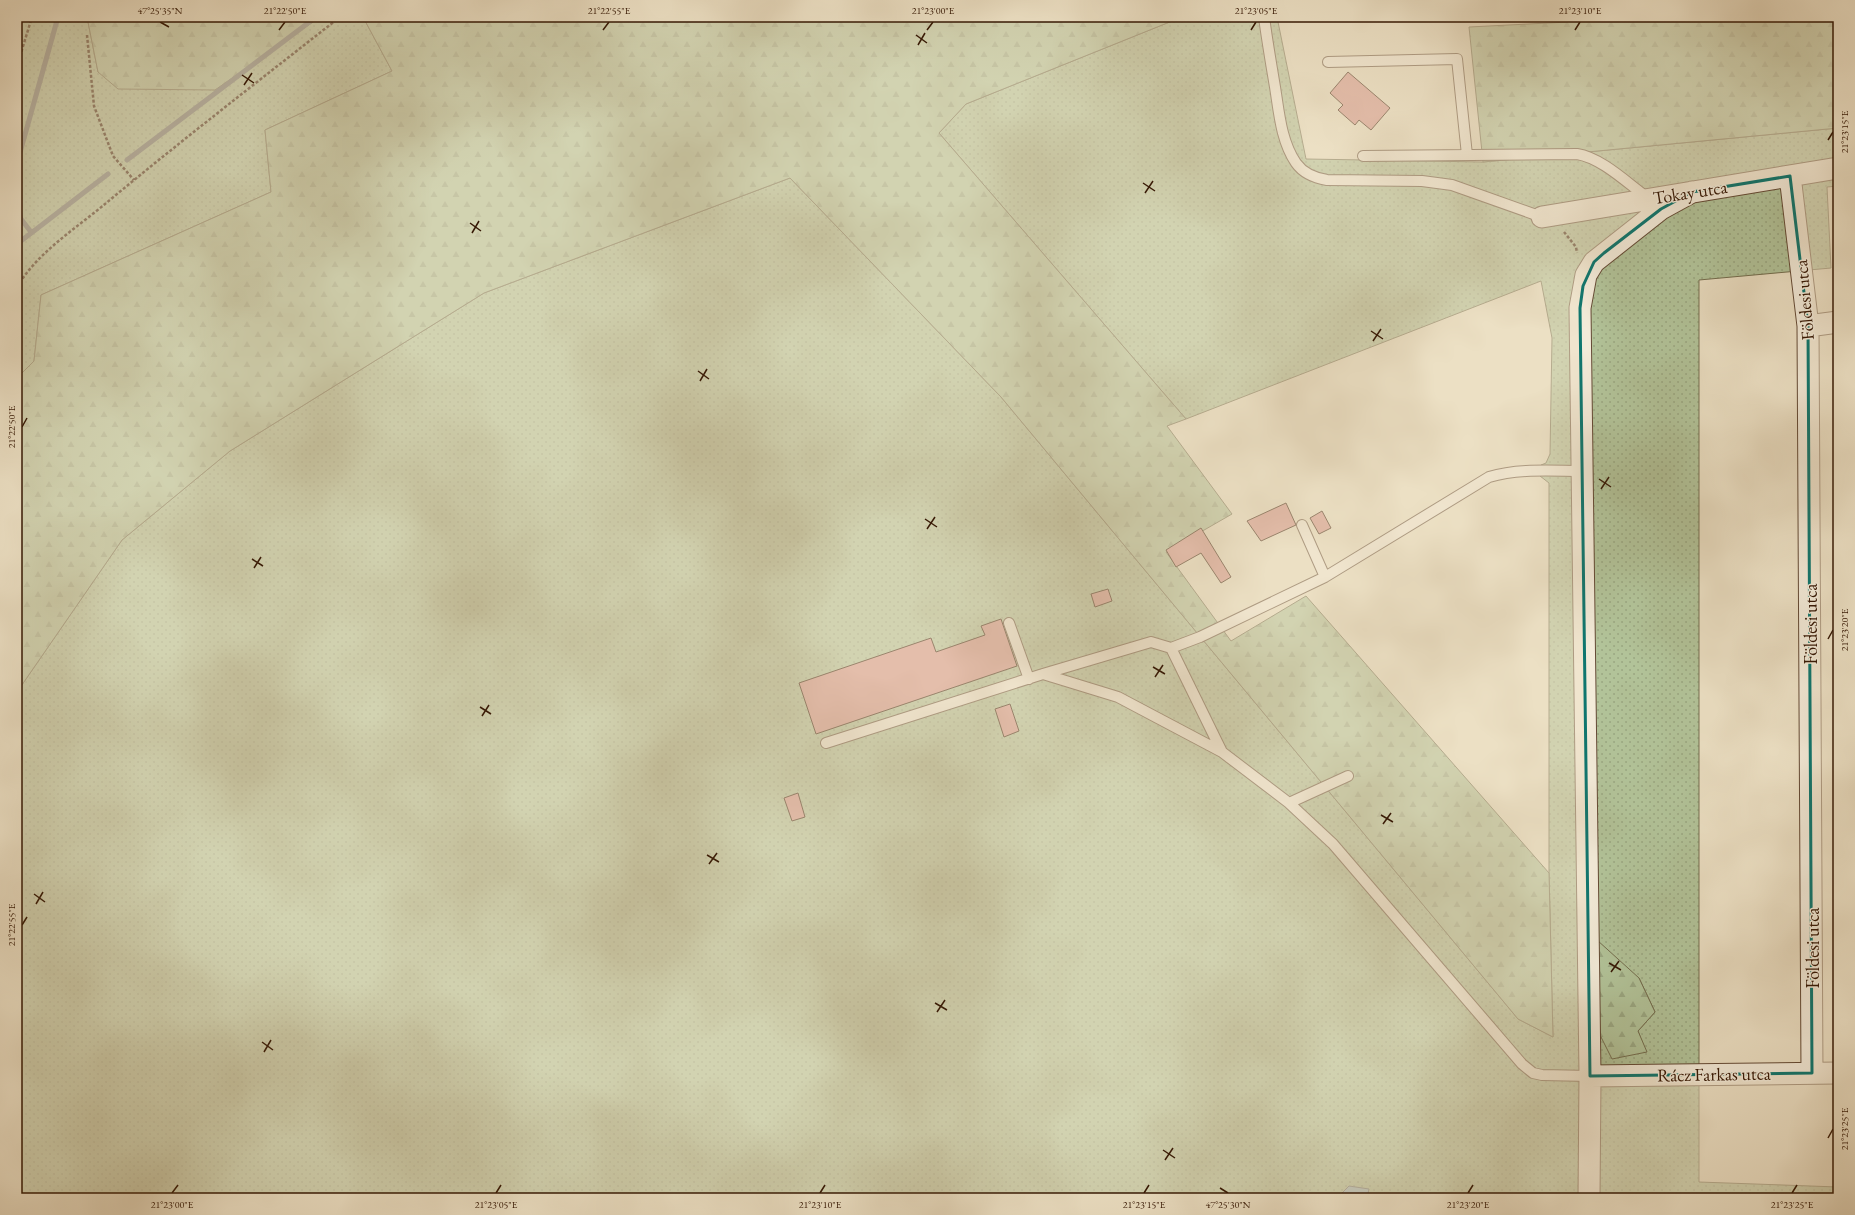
<svg xmlns="http://www.w3.org/2000/svg" width="1855" height="1215" viewBox="0 0 1855 1215" font-family="'EB Garamond',serif">
	<defs>
		<pattern id="grass-dots" width="8" height="8" patternUnits="userSpaceOnUse"><rect width="8" height="8" fill="#b2c399"/><path d="M2 2h.1M6 6h.1" fill="none" stroke="#9aa782" stroke-width="1.8" stroke-linecap="round"/></pattern>
		<pattern id="forest-firs" width="22" height="20" patternUnits="userSpaceOnUse"><rect width="22" height="20" fill="#b2c399"/><path d="M5 1l3.5 6h-7zM16 11l3.5 6h-7z" fill="#9aa782"/></pattern>
	</defs>
	<rect width="100%" height="100%" fill="#ece0c4"/>
	<filter id="stains"><feTurbulence type="fractalNoise" baseFrequency=".005" numOctaves="4"/><feColorMatrix values="0 0 0 0 .2 0 0 0 0 .09 0 0 0 0 .02 0 0 0 .5 -.17"/></filter>
	<radialGradient id="worn" r=".72"><stop offset=".6" stop-color="#630" stop-opacity="0"/><stop offset="1" stop-color="#630" stop-opacity=".3"/></radialGradient>
	<!-- grass -->
	<path fill="url(#grass-dots)" stroke="#746e4f" fill-rule="evenodd" d="M 17,17 L 87,17 L 98,72 L 215,90 L 320,17 L 363,17 L 392,71 L 265,130 L 271,192 L 41,295 L 34,361 L 17,378 Z
		M 1182,17 L 1277,17 L 1306,159 L 1483,162 L 1838,128 L 1838,186 L 1827,187 L 1831,268 L 1699,280 L 1699,1182 L 1838,1187 L 1838,1198 L 17,1198 L 17,692 L 122,540 L 230,451 L 484,293 L 790,178 L 1001,397 L 1518,1019 L 1553,1037 L 1549,873 L 1549,483 L 1540,476 L 1541,465 L 1546,463 L 1550,454 L 1552,338 L 1541,281 L 1186,419 L 939,133 L 966,104 ZM 1639,978 L 1655,1012 L 1638,1031 L 1646,1052 L 1600,1035 Z"/>
	<!-- forest -->
	<path fill="url(#forest-firs)" stroke="#746e4f" d="M 87,17 L 320,17 L 215,90 L 118,89 L 98,72 Z
		M 363,17 L 1182,17 L 966,104 L 939,133 L 1186,419 L 1167,426 L 1232,514 L 1166,552 L 1231,641 L 1306,596 L 1549,873 L 1553,1037 L 1518,1019 L 1001,397 L 790,178 L 484,293 L 230,451 L 122,540 L 17,692 L 17,378 L 34,361 L 41,295 L 271,192 L 265,130 L 392,71 Z
		M 1568,17 L 1838,17 L 1838,128 L 1483,162 L 1469,27 L 1568,22 Z
		M 1597,940 L 1639,978 L 1655,1012 L 1638,1031 L 1647,1052 L 1612,1059 L 1600,1035 Z"/>
	<!-- water -->
	<path fill="#9fbabf" stroke="#757975" d="M 1349,1186 L 1369,1189 L 1367,1198 L 1337,1198 Z"/>
	<g fill="none" stroke-linecap="round" stroke-linejoin="round">
		<!-- stream -->
		<path stroke="#757975" stroke-width="5" d="M 127,160 L 316,17
			M 17,163 L 58,17
			M 17,207 L 21,219 L 31,232
			M 17,244 L 108,174"/>
	</g>
	<!-- building -->
	<path fill="#da968c" stroke="#361805" d="M 1348,72 L 1390,108 L 1371,130 L 1359,120 L 1355,125 L 1338,110 L 1343,105 L 1330,93 Z
		M 1286,503 L 1296,525 L 1261,541 L 1247,521 Z
		M 1322,511 L 1331,528 L 1319,534 L 1310,518 Z
		M 1201,528 L 1231,577 L 1221,583 L 1201,553 L 1176,567 L 1166,550 Z
		M 1108,589 L 1112,601 L 1095,607 L 1091,594 Z
		M 1001,619 L 1017,666 L 816,734 L 799,683 L 931,638 L 936,652 L 985,635 L 981,626 Z
		M 1010,704 L 1019,731 L 1004,737 L 995,709 Z
		M 798,793 L 805,817 L 792,821 L 784,798 Z"/>
	<g fill="none" stroke-linecap="round" stroke-linejoin="round">
		<defs>
			<path id="lane" d="M 1264,17 C 1267,40 1271,63 1275,87 C 1279,112 1281,141 1296,163 C 1303,173 1315,178 1327,180 L 1422,181 L 1452,185 L 1542,217
				M 1328,62 L 1457,59 L 1467,155
				M 1363,156 L 1577,154 C 1602,158 1627,183 1648,198
				M 1302,525 L 1325,577
				M 1009,623 L 1029,679
				M 1171,648 L 1200,637 L 1325,577 L 1489,477 C 1519,468 1552,471 1583,471
				M 1043,674 L 1118,697 L 1222,752
				M 826,743 L 1043,674 L 1151,642 L 1171,648 L 1222,752 L 1289,803 L 1333,844 L 1522,1064 L 1533,1073 L 1542,1075 L 1590,1076
				M 1289,803 L 1348,776"/>
			<path id="street" d="M 1790,176 L 1808,326 L 1812,1073
				M 1542,217 L 1838,168
				M 1808,326 L 1838,322
				M 1590,1076 L 1838,1073
				M 1589,1198 L 1590,1076 L 1580,308 L 1586,275 L 1594,262 L 1661,209 L 1692,192"/>
		</defs>
		<!-- lane casing -->
		<use href="#lane" stroke="#644a35" stroke-width="12"/>
		<!-- street casing -->
		<use href="#street" stroke="#644a35" stroke-width="23"/>
		<!-- path -->
		<path stroke="#361805" stroke-width="2.5" stroke-dasharray="3 2" stroke-linecap="butt" d="M 87,35 L 94,106 L 113,156 L 134,180
			M 17,66 L 32,17
			M 1564,232 L 1576,247 L 1577,253
			M 17,287 C 37,253 75,229 105,204 C 182,140 261,79 340,17"/>
		<!-- lane -->
		<use href="#lane" stroke="#f3ebd9" stroke-width="10"/>
		<!-- street -->
		<use href="#street" stroke="#f3ebd9" stroke-width="21"/>
	</g>
	<!-- marked area -->
	<path d="M0 0H1855V1215H0ZM 1790,176 L 1808,326 L 1812,1073 L 1590,1076 L 1580,308 L 1583,286 L 1594,262 L 1604,253 L 1661,209 L 1692,192 Z" fill="#ece0c4" fill-opacity=".55" fill-rule="evenodd"/>
	<path fill="none" stroke="#0f766e" stroke-width="3" stroke-linejoin="round" d="M 1790,176 L 1808,326 L 1812,1073 L 1590,1076 L 1580,308 L 1583,286 L 1594,262 L 1604,253 L 1661,209 L 1692,192 Z"/>
	<!-- ticks -->
	<path fill="none" stroke="#361805" stroke-width="1.5" d="M 160,22 L 169,27M 279,30 L 285,22M 603,30 L 609,22M 927,30 L 933,22M 1251,30 L 1256,22M 1575,30 L 1580,22M 916,35 L 927,43M 918,45 L 925,33M 242,75 L 254,83M 244,85 L 252,73M 1828,140 L 1833,132M 1143,183 L 1155,191M 1145,193 L 1153,181M 470,223 L 481,231M 472,233 L 479,221M 1371,331 L 1383,339M 1373,341 L 1381,329M 698,371 L 709,379M 700,381 L 707,369M 22,427 L 27,418M 1599,479 L 1611,487M 1601,489 L 1609,477M 925,519 L 937,527M 927,529 L 935,517M 252,559 L 263,566M 254,568 L 261,557M 1828,639 L 1833,630M 1153,667 L 1165,674M 1155,677 L 1163,665M 480,707 L 491,714M 482,716 L 489,705M 1381,815 L 1393,822M 1383,824 L 1391,813M 707,855 L 719,862M 709,864 L 717,853M 34,894 L 45,902M 36,904 L 43,892M 22,925 L 27,917M 1609,963 L 1621,970M 1611,972 L 1619,961M 935,1003 L 947,1010M 937,1012 L 945,1000M 262,1042 L 273,1050M 264,1052 L 271,1040M 1828,1138 L 1833,1129M 1163,1150 L 1175,1158M 1165,1160 L 1173,1148M 1220,1188 L 1228,1193M 172,1193 L 178,1185M 496,1193 L 501,1185M 820,1193 L 825,1185M 1144,1193 L 1149,1185M 1468,1193 L 1473,1185M 1792,1193 L 1797,1185"/>
	<g text-anchor="middle" dominant-baseline="central" stroke-width="3" stroke-linejoin="round" paint-order="stroke">
		<!-- street labels -->
		<g font-size="18" fill="#361805" stroke="#f3ebd9">
			<text transform="translate(1690 192) rotate(-9)">Tokay utca</text>
			<text transform="translate(1804 300) rotate(-95)">Földesi utca</text>
			<text transform="translate(1810 624) rotate(-90)">Földesi utca</text>
			<text transform="translate(1812 948) rotate(-90)">Földesi utca</text>
			<text transform="translate(1714 1074) rotate(-1)">Rácz Farkas utca</text>
		</g>
	</g>
	<!-- margin -->
	<rect width="1855" height="1215" fill="none" stroke="#ece0c4" stroke-width="44"/>
	<rect x="22" y="22" width="1811" height="1171" fill="none" stroke="#361805" stroke-width="1.5"/>
	<g font-size="10" text-anchor="middle" fill="#361805">
		<text x="160" y="14">47°25'35"N</text>
		<text x="285" y="14">21°22'50"E</text>
		<text x="609" y="14">21°22'55"E</text>
		<text x="933" y="14">21°23'00"E</text>
		<text x="1256" y="14">21°23'05"E</text>
		<text x="1580" y="14">21°23'10"E</text>
		<text transform="translate(1844 132) rotate(-90)" y="4">21°23'15"E</text>
		<text transform="translate(11 427) rotate(-90)" y="4">21°22'50"E</text>
		<text transform="translate(1844 630) rotate(-90)" y="4">21°23'20"E</text>
		<text transform="translate(11 925) rotate(-90)" y="4">21°22'55"E</text>
		<text transform="translate(1844 1129) rotate(-90)" y="4">21°23'25"E</text>
		<text x="172" y="1208">21°23'00"E</text>
		<text x="496" y="1208">21°23'05"E</text>
		<text x="820" y="1208">21°23'10"E</text>
		<text x="1144" y="1208">21°23'15"E</text>
		<text x="1228" y="1208">47°25'30"N</text>
		<text x="1468" y="1208">21°23'20"E</text>
		<text x="1792" y="1208">21°23'25"E</text>
	</g>
	<rect width="100%" height="100%" filter="url(#stains)"/>
	<rect width="100%" height="100%" fill="url(#worn)"/>
</svg>
